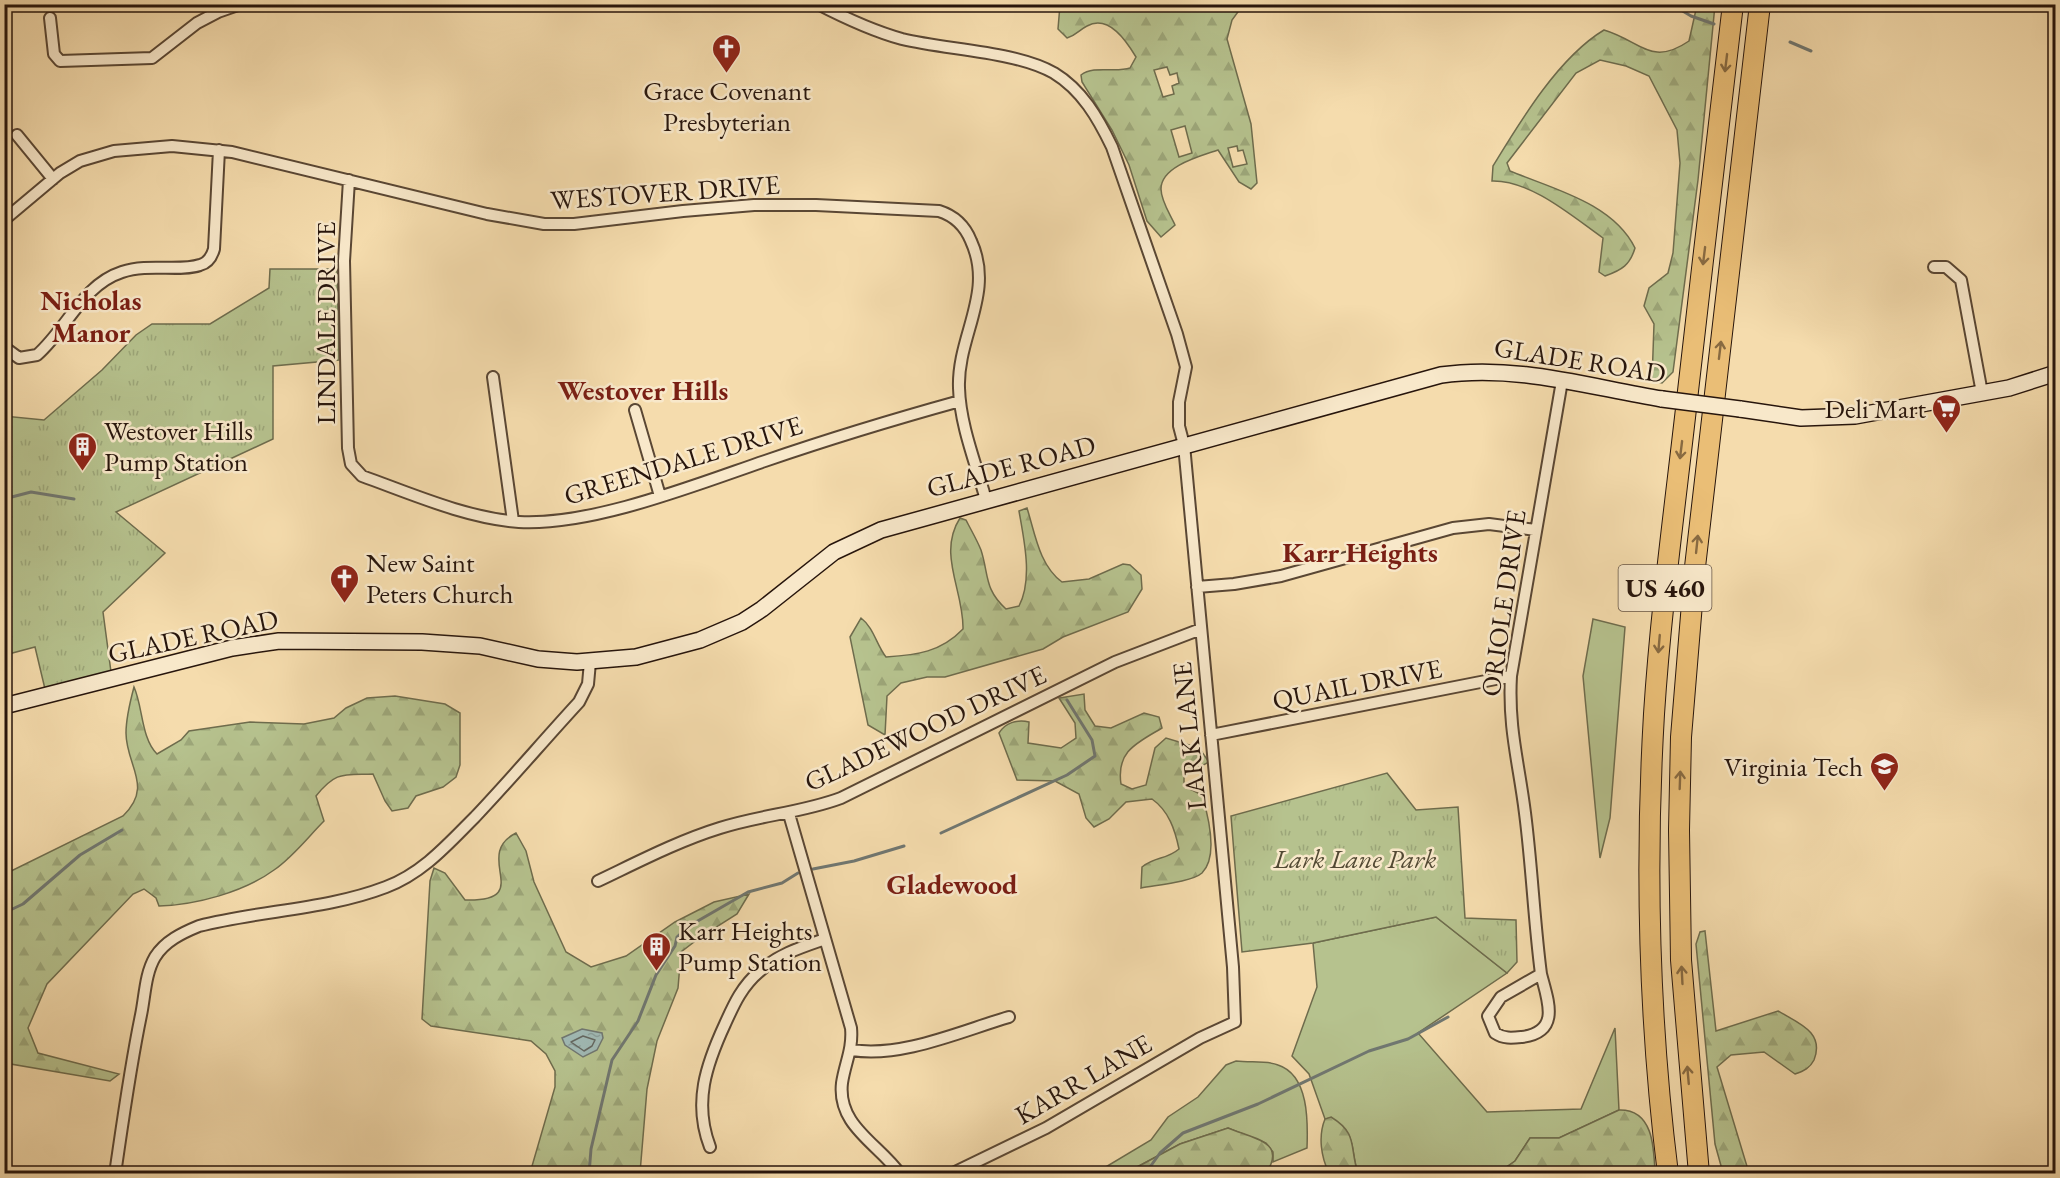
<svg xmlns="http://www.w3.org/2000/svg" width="2060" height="1178" viewBox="0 0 2060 1178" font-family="'EB Garamond',serif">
	<defs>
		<pattern id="forest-firs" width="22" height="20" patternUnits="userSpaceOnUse" patternTransform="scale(1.5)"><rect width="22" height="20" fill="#b6c28e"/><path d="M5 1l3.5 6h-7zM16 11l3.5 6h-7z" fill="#9ca679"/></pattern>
		<pattern id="park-tufts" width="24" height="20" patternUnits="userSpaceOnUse" patternTransform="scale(1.5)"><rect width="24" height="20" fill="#b6c28e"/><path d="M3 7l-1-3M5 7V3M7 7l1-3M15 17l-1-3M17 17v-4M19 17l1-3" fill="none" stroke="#9ca679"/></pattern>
		<pattern id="water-ripples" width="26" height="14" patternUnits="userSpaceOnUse" patternTransform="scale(1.5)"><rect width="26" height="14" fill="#a0b9b4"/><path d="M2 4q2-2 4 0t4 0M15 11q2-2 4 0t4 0" fill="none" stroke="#8a9e9a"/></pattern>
	</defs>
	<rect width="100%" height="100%" fill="#f5dcad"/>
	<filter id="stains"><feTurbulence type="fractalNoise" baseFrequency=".00333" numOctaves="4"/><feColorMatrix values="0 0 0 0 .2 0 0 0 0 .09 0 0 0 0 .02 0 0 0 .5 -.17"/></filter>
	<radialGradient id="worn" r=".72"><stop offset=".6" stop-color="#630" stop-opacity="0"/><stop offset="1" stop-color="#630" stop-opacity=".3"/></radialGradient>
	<!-- green -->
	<path fill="#b6c28e" stroke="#6e6c4d" stroke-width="1.5" d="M 1593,619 L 1625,627 L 1610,818 L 1600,858 L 1583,676 Z
		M 1436,917 L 1507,973 L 1418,1033 L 1487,1112 L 1581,1109 L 1615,1028 L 1619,1110 L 1559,1138 L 1530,1138 L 1515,1161 L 1498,1173 L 1358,1173 C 1350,1150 1358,1134 1331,1118 L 1325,1119 L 1309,1074 L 1292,1056 L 1317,987 L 1313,943 Z
		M 1236,1061 C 1250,1063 1266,1060 1278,1065 C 1309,1075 1308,1122 1307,1148 L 1273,1162 L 1273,1152 L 1266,1143 L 1228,1128 L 1180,1144 L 1126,1173 L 1094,1174 L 1151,1140 L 1168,1117 L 1198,1097 L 1226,1065 Z"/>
	<!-- forest -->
	<path fill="url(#forest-firs)" stroke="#6e6c4d" stroke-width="1.5" fill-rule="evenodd" d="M 1060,5 L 1243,5 L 1232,20 L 1227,39 L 1251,124 L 1257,183 L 1251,189 L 1239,182 L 1218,150 C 1201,156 1161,166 1161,189 C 1161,201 1170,214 1175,225 L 1161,237 L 1147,221 L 1129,165 L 1112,130 L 1082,82 L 1081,75 C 1094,65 1115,73 1130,68 L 1136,57 C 1127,42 1109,14 1087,26 C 1079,30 1077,35 1067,38 L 1058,29 ZM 1167,67 L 1170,75 L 1177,73 L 1179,83 L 1172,86 L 1174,94 L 1163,97 L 1154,70 ZM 1185,126 L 1192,153 L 1179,157 L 1171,130 ZM 1237,146 L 1238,151 L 1243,150 L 1247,164 L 1233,167 L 1228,148 Z
		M 1697,5 L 1715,5 L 1698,180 L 1673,372 L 1662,383 L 1652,381 L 1654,324 L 1644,306 L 1649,288 L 1668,273 L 1673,253 L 1680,163 L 1677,130 L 1649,76 L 1626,66 L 1600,60 L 1576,73 L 1507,163 L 1510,171 C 1553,189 1613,203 1635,248 C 1630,265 1622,270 1605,276 L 1599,272 L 1603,238 C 1573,217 1531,180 1492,181 L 1493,166 C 1521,120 1559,57 1604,30 C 1641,41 1651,67 1689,41 Z
		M 1027,508 C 1035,533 1039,565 1062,582 L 1089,579 L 1123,564 L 1130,565 L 1141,575 L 1142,589 L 1128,612 L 1063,637 L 1043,649 L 945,677 L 927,677 L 901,683 L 887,696 L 885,735 L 868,725 L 850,637 L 861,618 C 874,628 876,644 886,657 C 917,655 941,652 963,629 C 964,591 937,554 960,518 L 966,520 C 971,530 977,540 981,550 C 989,575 984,589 1006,609 L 1019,606 C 1033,579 1024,540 1019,511 Z
		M 134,687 C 143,707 141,738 157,754 L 181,740 L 189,731 L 250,722 L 304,724 L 334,718 L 346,708 L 367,698 L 395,696 L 445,704 L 460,713 L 460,765 L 456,777 L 443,787 L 416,796 L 408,808 L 392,811 L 385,801 L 373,774 C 343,775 336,771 316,796 L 324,821 C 308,837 293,857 274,870 C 244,892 196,905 159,906 L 156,898 L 144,889 L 133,894 L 47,984 L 28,1028 L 38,1053 L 119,1074 L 110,1081 L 5,1063 L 5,874 L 123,816 C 154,786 126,766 126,733 C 126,718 130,702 134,687 Z
		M 1084,694 L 1085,710 L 1095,726 L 1111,728 L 1144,713 L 1159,717 L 1162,728 C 1137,743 1116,751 1121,784 L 1132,789 L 1146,785 L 1155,748 L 1166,738 L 1199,748 L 1209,762 L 1184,775 L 1184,786 L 1202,795 C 1208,815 1219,856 1202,873 C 1192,882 1156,885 1141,888 L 1142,867 C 1156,856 1166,860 1179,849 C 1175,830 1169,811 1152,799 L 1126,802 L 1109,819 L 1094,827 L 1086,818 L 1079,794 L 1055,781 L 1017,780 L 999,733 C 1005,723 1017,719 1029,722 L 1028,743 L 1061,748 L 1076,738 L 1075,723 L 1059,698 Z
		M 516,833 L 526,851 L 534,882 L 566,952 L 591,967 L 626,956 L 675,922 L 714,902 L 749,894 L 737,914 L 702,936 L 681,952 L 678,988 L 657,1041 L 647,1089 L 640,1173 L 530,1173 L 555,1087 L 555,1071 L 546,1054 L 531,1041 L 431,1026 L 422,1019 L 430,881 L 434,868 L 445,873 L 465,900 C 537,902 471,856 516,833 Z
		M 1705,931 L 1716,1031 L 1778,1011 C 1798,1023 1825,1032 1814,1060 C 1810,1068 1804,1071 1795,1074 L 1764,1052 L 1731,1055 L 1717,1067 L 1749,1173 L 1723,1173 L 1715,1144 L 1696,944 L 1700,932 Z
		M 1619,1110 C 1653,1109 1654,1147 1655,1173 L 1498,1173 L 1515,1161 L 1530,1138 L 1559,1138 Z
		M 1331,1117 C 1359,1134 1349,1148 1358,1173 L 1329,1173 C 1321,1157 1318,1136 1325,1119 Z
		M 1228,1128 C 1251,1138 1288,1141 1266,1173 L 1126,1173 L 1180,1144 Z"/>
	<!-- park -->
	<path fill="url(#park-tufts)" stroke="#6e6c4d" stroke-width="1.5" d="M 270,269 L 337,269 L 339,360 L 273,366 L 273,439 L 116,512 L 165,553 L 103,612 L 111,672 L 45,689 L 35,647 L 5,655 L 4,416 L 44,420 L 102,370 L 136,335 L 152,324 L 210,324 L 269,288 Z
		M 1387,773 L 1416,810 L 1458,807 L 1465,918 L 1516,920 L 1517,962 L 1507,973 L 1436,917 L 1313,943 L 1242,952 L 1231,816 Z"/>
	<!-- water -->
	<path fill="url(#water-ripples)" stroke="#707771" stroke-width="1.5" d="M 582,1029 L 602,1033 L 603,1038 L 597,1050 L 583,1057 L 565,1045 L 562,1038 Z"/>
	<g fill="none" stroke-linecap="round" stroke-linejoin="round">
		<!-- shore -->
		<path stroke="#646760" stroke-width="1.5" d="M 583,1036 L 595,1040 L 592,1046 L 584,1051 L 571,1042 Z"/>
		<!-- stream -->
		<path stroke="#707771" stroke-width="3" d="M 1671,4 L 1691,16 L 1714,24
			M 1790,42 L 1811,51
			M 4,499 L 31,492 L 74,499
			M 941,833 L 1067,775 L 1095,756 L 1092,740 L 1067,700
			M 813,869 L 854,861 L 904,846
			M 4,913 L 23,904 L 80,855 L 122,830
			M 589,1174 L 591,1149 L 612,1060 L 638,1021 L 656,975 L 675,946 L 677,937 L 689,926 L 748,892 L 782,883 L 798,873
			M 1145,1174 L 1160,1153 L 1183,1133 L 1258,1104 L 1369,1051 L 1408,1039 L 1448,1017"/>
		<defs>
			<path id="street" d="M 818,4 C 845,18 873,31 902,39 C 947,50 1015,51 1054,73 C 1082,90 1098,118 1112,147 L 1177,334 L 1186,367 L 1179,402 L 1179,426 L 1184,445 L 1233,967 L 1235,1022 L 1200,1038 L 1046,1128 L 951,1174
				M 50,18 L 54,54 L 60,61 L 152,58 L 197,23 L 218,12 L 241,4
				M 17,135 L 53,179
				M 349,180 L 344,261 L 348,448 L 351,464 L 362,476 C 412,494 466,518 519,522 C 592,526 695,485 765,461 C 829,439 895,419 960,401
				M 4,220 L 60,173 L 80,161 L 114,151 L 172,146 L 232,152 L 487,214 L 544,224 L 574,224 L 683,211 L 754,205 L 816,205 L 939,211 C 955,216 965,226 971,241 C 995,293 957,336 959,388 C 960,425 976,464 986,500
				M 1934,267 L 1946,267 L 1961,280 L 1982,393
				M 4,347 L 19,358 L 37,355 C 67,329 82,285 122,272 C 149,263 179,272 200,265 C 208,263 212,256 214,249 L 219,150
				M 493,377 L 513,521
				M 635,410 L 660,496
				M 1197,587 L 1234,584 L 1281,576 L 1453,528 L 1489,524 L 1536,530
				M 1211,735 L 1511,676
				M 789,814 L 851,1028 C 853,1049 845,1063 842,1083 C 837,1126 879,1144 900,1174
				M 598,881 C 638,862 678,841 720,828 C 760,815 801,813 841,798 L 1115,662 L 1201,629
				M 1541,974 C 1548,1001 1561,1032 1522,1037 C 1512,1038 1504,1039 1495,1033 L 1488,1016 L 1501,997 L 1541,974 C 1534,921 1532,867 1525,813 C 1519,764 1508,728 1511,676 L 1562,381
				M 852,1050 C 902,1058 961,1031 1009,1017
				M 710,1147 C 693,1103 706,1065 725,1024 C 734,1004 742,986 760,971 C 779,954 802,947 825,939
				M 115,1174 C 123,1120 130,1068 141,1015 C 145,996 145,974 155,957 C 165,941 182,933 199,926 C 261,910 326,910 386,887 C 423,873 448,844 475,817 C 511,779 544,740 579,702 L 588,684 L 590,662"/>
			<path id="secondary" d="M 1740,409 L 1801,418 L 1855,416 L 2009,388 L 2056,373
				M 4,706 L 232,648 L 279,641 L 422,642 L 480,646 L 538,659 L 577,662 L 636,657 L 700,640 L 742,622 L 762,609 L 834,552 L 881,530 L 1441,375 C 1516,364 1589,387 1662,399"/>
			<path id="highway" d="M 1668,1174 C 1649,1022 1645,867 1654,714 C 1661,606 1676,499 1688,391 C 1703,262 1717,133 1733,4
				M 1699,1174 L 1681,960 L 1679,830 L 1681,737 L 1695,567 L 1760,4"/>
		</defs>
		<!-- street casing -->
		<use href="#street" stroke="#5a4734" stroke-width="14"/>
		<!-- secondary casing -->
		<use href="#secondary" stroke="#27150c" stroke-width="18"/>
		<!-- highway casing -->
		<use href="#highway" stroke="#27150c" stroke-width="22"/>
		<!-- street -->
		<use href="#street" stroke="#f8e8ca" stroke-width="10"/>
		<!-- secondary -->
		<use href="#secondary" stroke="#f8e8ca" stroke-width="15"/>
		<!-- highway -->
		<use href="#highway" stroke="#eabe76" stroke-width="20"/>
		<defs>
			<path id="secondary-bridge" d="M 1662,399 L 1740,409"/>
		</defs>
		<!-- secondary-bridge casing -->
		<use href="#secondary-bridge" stroke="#27150c" stroke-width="18" stroke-linecap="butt"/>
		<!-- secondary-bridge -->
		<use href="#secondary-bridge" stroke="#f8e8ca" stroke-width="15"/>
	</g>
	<!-- one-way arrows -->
	<defs><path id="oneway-shaft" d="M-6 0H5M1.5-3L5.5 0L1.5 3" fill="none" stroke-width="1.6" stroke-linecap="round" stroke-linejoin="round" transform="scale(1.5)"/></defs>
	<g stroke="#886a41">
		<use href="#oneway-shaft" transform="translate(1726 63) rotate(97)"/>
		<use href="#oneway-shaft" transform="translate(1704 256) rotate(97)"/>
		<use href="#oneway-shaft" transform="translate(1720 350) rotate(-83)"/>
		<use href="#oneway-shaft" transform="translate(1681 450) rotate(97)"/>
		<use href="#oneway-shaft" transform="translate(1697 544) rotate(-84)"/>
		<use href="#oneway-shaft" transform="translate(1659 644) rotate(95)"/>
		<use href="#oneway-shaft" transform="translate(1680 780) rotate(-88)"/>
		<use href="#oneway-shaft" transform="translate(1682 975) rotate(-93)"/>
		<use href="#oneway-shaft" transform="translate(1688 1075) rotate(-95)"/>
	</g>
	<!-- icons -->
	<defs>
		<symbol id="church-pin" viewBox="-11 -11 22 30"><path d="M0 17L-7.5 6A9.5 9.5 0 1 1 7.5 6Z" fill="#8f2418" stroke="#f8e8ca"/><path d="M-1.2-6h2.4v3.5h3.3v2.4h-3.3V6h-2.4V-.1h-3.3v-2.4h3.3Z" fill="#fff"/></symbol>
		<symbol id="supermarket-pin" viewBox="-11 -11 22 30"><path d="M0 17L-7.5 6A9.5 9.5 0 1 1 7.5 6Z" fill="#8f2418" stroke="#f8e8ca"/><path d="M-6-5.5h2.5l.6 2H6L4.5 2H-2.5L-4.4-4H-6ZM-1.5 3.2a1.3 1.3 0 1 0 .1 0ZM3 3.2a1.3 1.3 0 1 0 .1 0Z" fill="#fff"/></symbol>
		<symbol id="building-pin" viewBox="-11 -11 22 30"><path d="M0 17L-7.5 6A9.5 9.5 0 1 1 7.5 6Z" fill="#8f2418" stroke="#f8e8ca"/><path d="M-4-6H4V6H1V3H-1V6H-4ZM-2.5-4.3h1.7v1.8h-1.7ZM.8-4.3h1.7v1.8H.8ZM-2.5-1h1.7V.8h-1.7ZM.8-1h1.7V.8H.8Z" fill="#fff"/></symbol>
		<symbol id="university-pin" viewBox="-11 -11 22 30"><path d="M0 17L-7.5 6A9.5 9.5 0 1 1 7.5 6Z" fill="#8f2418" stroke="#f8e8ca"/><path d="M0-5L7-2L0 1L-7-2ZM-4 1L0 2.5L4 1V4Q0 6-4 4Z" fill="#fff"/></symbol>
	</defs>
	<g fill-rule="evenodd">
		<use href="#church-pin" x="710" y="32" width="33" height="45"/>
		<use href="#supermarket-pin" x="1930" y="392" width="33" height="45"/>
		<use href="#building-pin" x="66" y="430" width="33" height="45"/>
		<use href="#church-pin" x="328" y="562" width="33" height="45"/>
		<use href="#university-pin" x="1868" y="750" width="33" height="45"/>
		<use href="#building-pin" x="640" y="930" width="33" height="45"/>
	</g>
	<g text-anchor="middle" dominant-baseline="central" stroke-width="5" stroke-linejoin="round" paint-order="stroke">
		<!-- shield labels -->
		<rect fill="#f8e8ca" stroke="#665445" stroke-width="1.5" x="1618.5" y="565" width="93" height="46" rx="4.5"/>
		<g font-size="26" font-weight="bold" fill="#27150c">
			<text x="1665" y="588">US 460</text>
		</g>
		<!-- poi labels -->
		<g font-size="27" fill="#27150c" stroke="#f8e8ca" text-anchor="start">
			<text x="727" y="90" text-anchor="middle">Grace Covenant<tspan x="727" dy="31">Presbyterian</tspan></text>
			<text x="1926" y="408" text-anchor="end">Deli Mart</text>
			<text x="104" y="430">Westover Hills<tspan x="104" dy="31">Pump Station</tspan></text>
			<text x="366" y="562">New Saint<tspan x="366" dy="31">Peters Church</tspan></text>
			<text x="1863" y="766" text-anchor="end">Virginia Tech</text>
			<text x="678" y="930">Karr Heights<tspan x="678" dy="31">Pump Station</tspan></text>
		</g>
		<!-- street labels -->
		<g font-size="27" fill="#27150c" stroke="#f8e8ca">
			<text transform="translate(665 192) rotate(-4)">WESTOVER DRIVE</text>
			<text transform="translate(325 323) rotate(-90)">LINDALE DRIVE</text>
			<text transform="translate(1580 360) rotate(9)">GLADE ROAD</text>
			<text transform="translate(683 460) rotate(-17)">GREENDALE DRIVE</text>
			<text transform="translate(1011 466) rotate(-15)">GLADE ROAD</text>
			<text transform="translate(1503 603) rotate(-82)">ORIOLE DRIVE</text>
			<text transform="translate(193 636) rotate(-12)">GLADE ROAD</text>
			<text transform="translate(1357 684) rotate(-11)">QUAIL DRIVE</text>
			<text transform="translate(925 728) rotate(-25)">GLADEWOOD DRIVE</text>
			<text transform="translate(1189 736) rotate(-96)">LARK LANE</text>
			<text transform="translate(1083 1079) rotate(-30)">KARR LANE</text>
		</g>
		<!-- park labels -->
		<g font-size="27" font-style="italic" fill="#524933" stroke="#f8e8ca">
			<text x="1355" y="858">Lark Lane Park</text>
		</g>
		<!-- neighbourhood labels -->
		<g font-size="28" font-weight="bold" fill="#7a1f14" stroke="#f8e8ca">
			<text x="91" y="300">Nicholas<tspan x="91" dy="32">Manor</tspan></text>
			<text x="643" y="390">Westover Hills</text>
			<text x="1360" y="552">Karr Heights</text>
			<text x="952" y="884">Gladewood</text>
		</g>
	</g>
	<!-- margin -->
	<rect width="2060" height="1178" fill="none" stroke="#f5dcad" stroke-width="24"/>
	<rect x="6" y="6" width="2048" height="1166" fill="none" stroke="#27150c" stroke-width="3"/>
	<rect x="12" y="12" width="2036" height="1154" fill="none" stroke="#27150c" stroke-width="1.5"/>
	<rect width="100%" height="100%" filter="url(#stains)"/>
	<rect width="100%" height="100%" fill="url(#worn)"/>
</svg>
